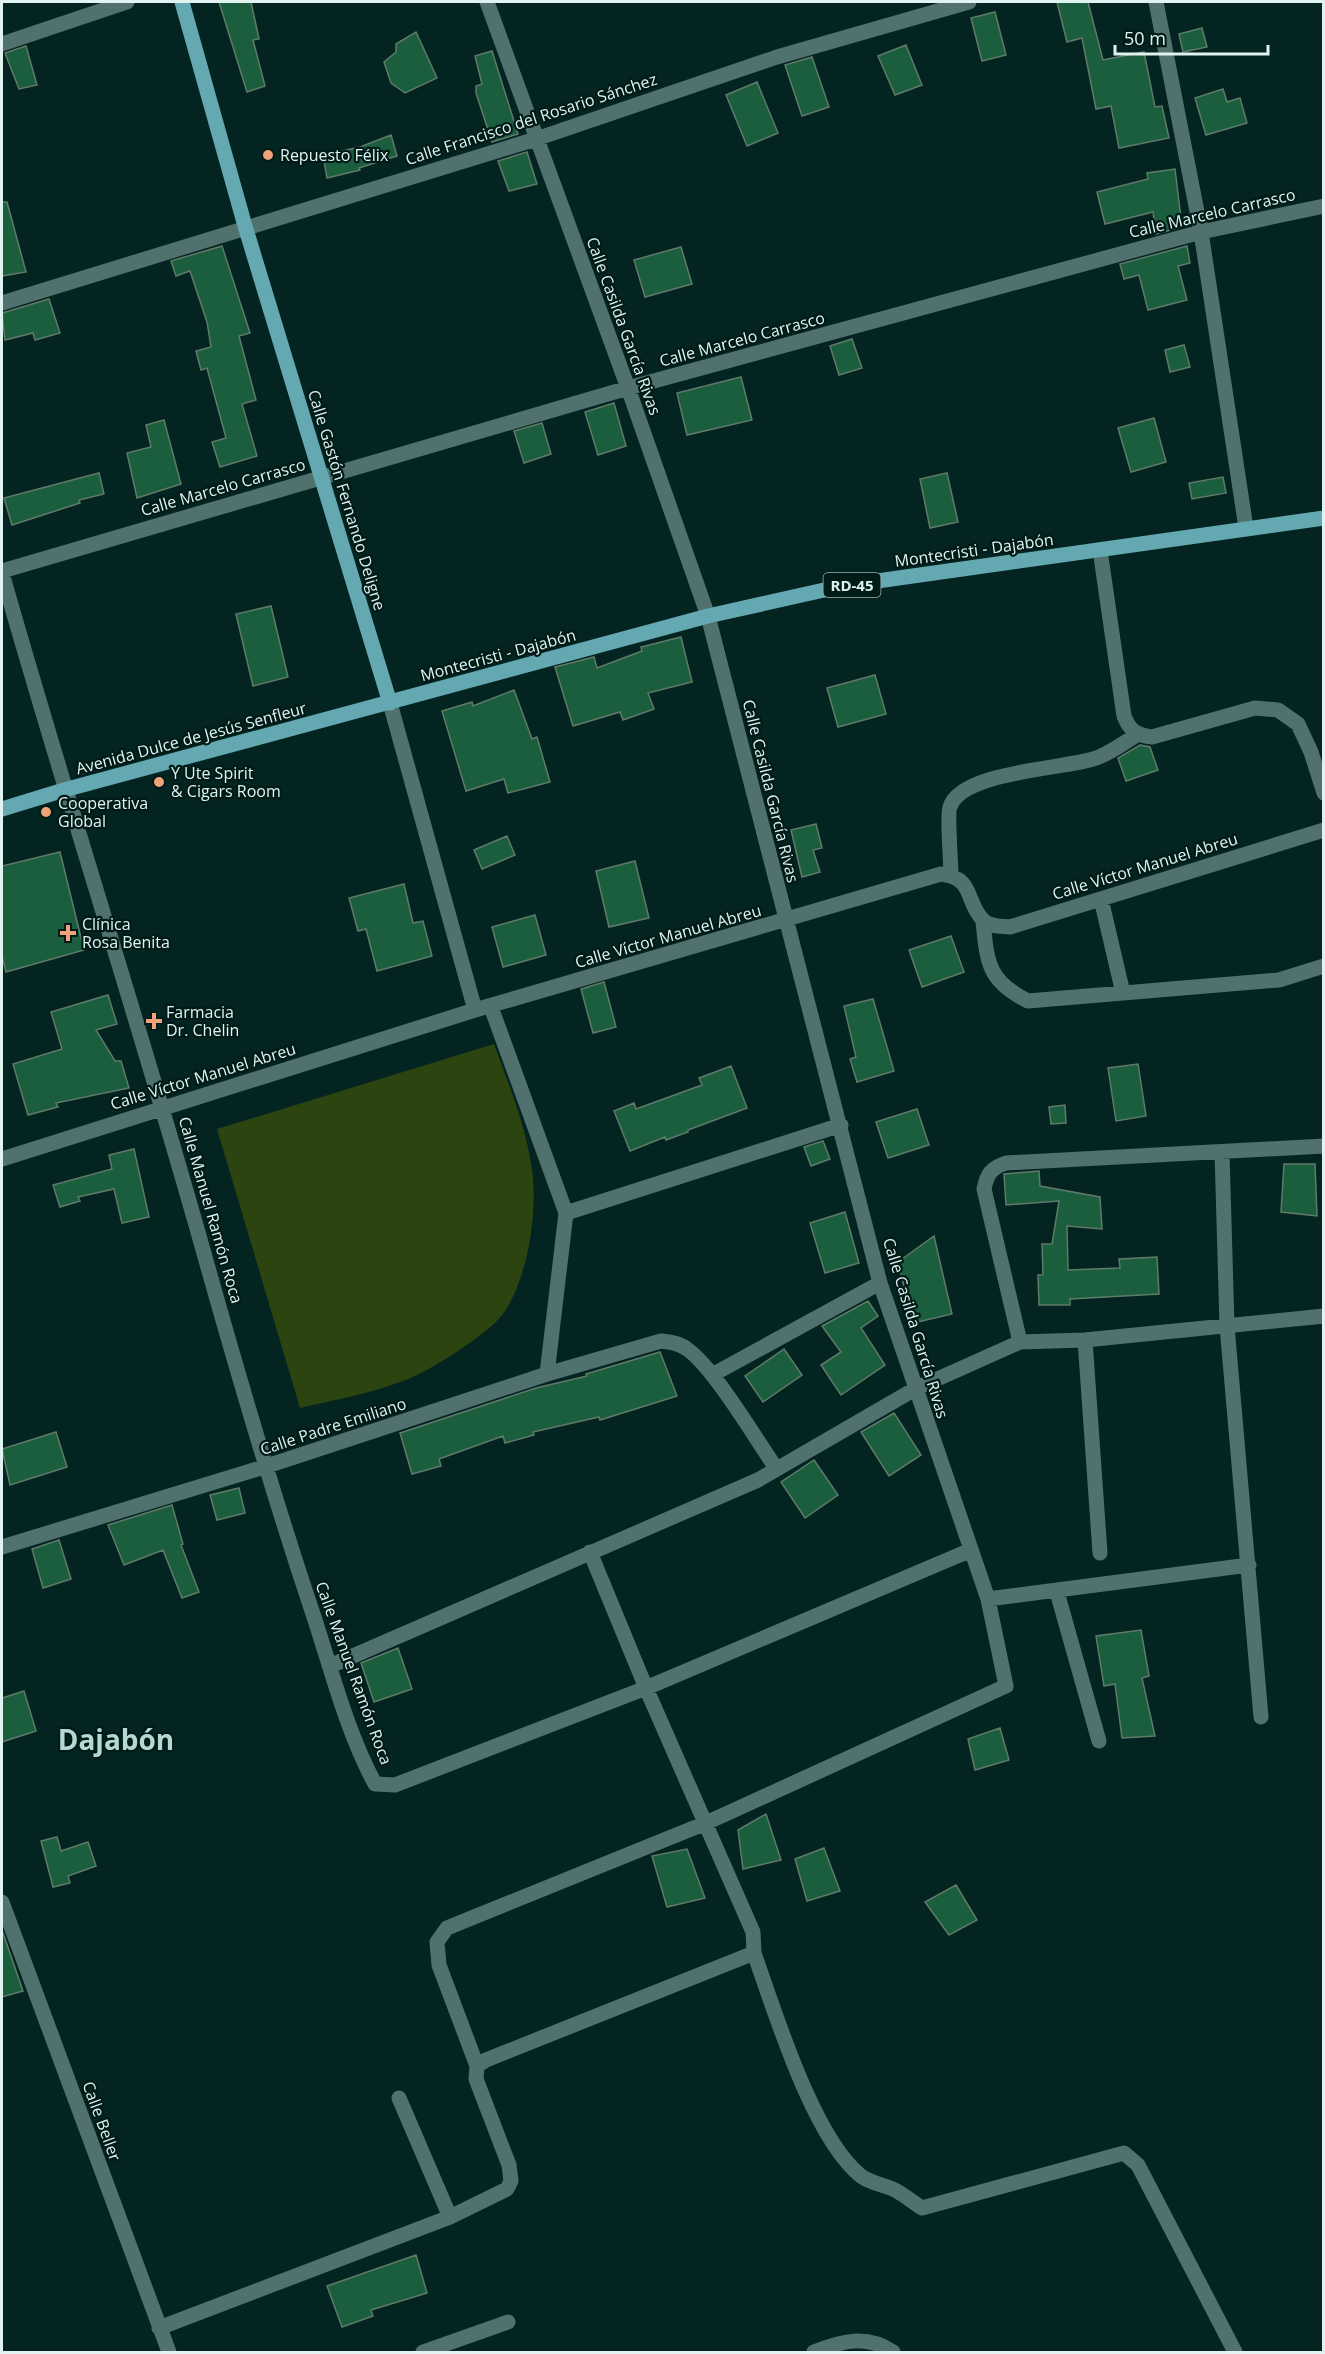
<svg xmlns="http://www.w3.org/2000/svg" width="1325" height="2354" viewBox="0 0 1325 2354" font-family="'Open Sans',sans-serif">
	<rect width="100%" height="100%" fill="#032421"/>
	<!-- green -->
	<path fill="#2c4410" d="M 494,1044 C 509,1085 526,1126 532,1170 C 538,1212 528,1279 503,1314 C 487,1335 431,1370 406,1380 C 372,1393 335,1400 300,1408 L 217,1129 Z"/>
	<!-- building -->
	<path fill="#1a5e3d" stroke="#607a6a" stroke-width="1.5" d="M 219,2 L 251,2 L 259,39 L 253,40 L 265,86 L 247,92 Z
		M 1057,2 L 1088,2 L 1103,60 L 1144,52 L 1155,107 L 1162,106 L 1169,138 L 1119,148 L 1111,106 L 1096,109 L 1082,38 L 1067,42 Z
		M 995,12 L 1006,55 L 982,61 L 971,18 Z
		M 1202,28 L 1207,47 L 1183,52 L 1179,34 Z
		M 416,32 L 437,78 L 405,93 L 391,83 L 384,62 L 396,52 L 396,44 Z
		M 906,45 L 922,85 L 895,95 L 878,56 Z
		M 26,46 L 37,85 L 19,89 L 5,53 Z
		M 492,51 L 518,134 L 492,142 L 476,93 L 476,86 L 482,84 L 475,56 Z
		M 812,57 L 829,107 L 802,116 L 785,65 Z
		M 757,82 L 778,133 L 747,146 L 726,95 Z
		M 1223,89 L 1227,102 L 1240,98 L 1247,123 L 1206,135 L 1195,98 Z
		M 391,135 L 397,156 L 359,168 L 360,170 L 327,178 L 323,155 L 360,147 Z
		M 527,152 L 537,184 L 509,191 L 498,161 Z
		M 1175,169 L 1182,227 L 1156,234 L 1153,212 L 1105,224 L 1097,192 L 1148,179 L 1147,173 Z
		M 2,202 L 7,202 L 26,272 L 2,276 Z
		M 222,246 L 250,333 L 239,336 L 256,400 L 242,404 L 257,456 L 220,467 L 212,442 L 226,438 L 207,368 L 201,370 L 196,351 L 211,347 L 207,322 L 190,271 L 176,276 L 171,261 Z
		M 1187,246 L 1190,263 L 1178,266 L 1187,300 L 1148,310 L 1139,275 L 1124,279 L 1120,264 Z
		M 681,247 L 692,284 L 645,297 L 634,260 Z
		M 49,299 L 60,333 L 35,340 L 33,333 L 5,340 L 2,313 Z
		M 852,339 L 862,368 L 839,375 L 830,346 Z
		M 1184,345 L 1190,367 L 1170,372 L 1165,350 Z
		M 741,377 L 752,420 L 687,435 L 677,393 Z
		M 614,403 L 626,446 L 598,455 L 585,412 Z
		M 1154,418 L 1166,462 L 1131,472 L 1118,428 Z
		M 164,420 L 181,484 L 137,498 L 127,453 L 151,447 L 146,425 Z
		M 542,423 L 551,454 L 524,463 L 514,431 Z
		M 99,473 L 104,494 L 79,500 L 80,503 L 12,525 L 4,498 Z
		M 947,473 L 958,522 L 930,528 L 920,479 Z
		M 1223,477 L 1226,493 L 1192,499 L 1189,483 Z
		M 271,606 L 288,677 L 253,686 L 236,614 Z
		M 681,637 L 692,682 L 648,693 L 654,709 L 623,720 L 620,712 L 573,726 L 555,667 L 594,657 L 597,668 L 642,651 L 641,647 Z
		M 875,675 L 886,714 L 838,727 L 827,688 Z
		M 514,690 L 532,739 L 537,737 L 550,782 L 508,793 L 504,779 L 466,791 L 442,711 L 472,702 L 473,706 Z
		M 1140,745 L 1150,747 L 1158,770 L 1126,781 L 1118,758 Z
		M 816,824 L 822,848 L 813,850 L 820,872 L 802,877 L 791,830 Z
		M 507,836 L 515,855 L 482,869 L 474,850 Z
		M 60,852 L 84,950 L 6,972 L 2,956 L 2,866 Z
		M 635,861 L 649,918 L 609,927 L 596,871 Z
		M 404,884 L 413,923 L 423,921 L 432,956 L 377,971 L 366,929 L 358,931 L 349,898 Z
		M 535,915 L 546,955 L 503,967 L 492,927 Z
		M 951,936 L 964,972 L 922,987 L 909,950 Z
		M 604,982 L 616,1027 L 593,1033 L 581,989 Z
		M 108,995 L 117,1024 L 96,1030 L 115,1061 L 121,1061 L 129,1088 L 56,1103 L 58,1107 L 28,1115 L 13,1064 L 62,1049 L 51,1012 Z
		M 873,999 L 894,1071 L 857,1082 L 850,1059 L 856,1057 L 844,1006 Z
		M 1138,1064 L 1146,1116 L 1116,1121 L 1108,1068 Z
		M 731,1066 L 747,1108 L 688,1130 L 688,1132 L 666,1140 L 665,1137 L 630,1151 L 614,1111 L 634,1103 L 636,1109 L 702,1085 L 699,1078 Z
		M 1065,1105 L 1066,1123 L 1051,1124 L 1049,1107 Z
		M 917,1109 L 929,1145 L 888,1158 L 876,1122 Z
		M 823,1141 L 830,1159 L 811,1166 L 804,1147 Z
		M 134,1149 L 149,1217 L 122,1223 L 114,1189 L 78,1197 L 80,1201 L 60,1207 L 53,1185 L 112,1169 L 109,1155 Z
		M 1284,1164 L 1315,1164 L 1317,1216 L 1281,1212 Z
		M 1039,1171 L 1040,1186 L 1100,1197 L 1102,1229 L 1067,1226 L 1068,1270 L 1120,1268 L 1119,1259 L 1157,1257 L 1159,1294 L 1070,1299 L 1070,1305 L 1039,1305 L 1038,1275 L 1043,1275 L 1042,1244 L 1052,1244 L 1059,1201 L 1006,1205 L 1004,1174 Z
		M 845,1212 L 859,1263 L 825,1273 L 810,1223 Z
		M 934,1236 L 952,1314 L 913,1323 L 898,1262 Z
		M 868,1301 L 878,1316 L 861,1328 L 885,1365 L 841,1395 L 821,1365 L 841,1352 L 822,1326 Z
		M 784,1349 L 802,1375 L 763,1402 L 745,1376 Z
		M 660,1352 L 677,1396 L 600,1420 L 599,1417 L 533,1432 L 534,1435 L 505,1443 L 503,1436 L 439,1459 L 441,1466 L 412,1474 L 400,1433 L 536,1388 L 587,1376 L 586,1374 Z
		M 894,1413 L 921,1455 L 889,1476 L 861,1432 Z
		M 56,1432 L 67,1467 L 10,1485 L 2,1449 Z
		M 814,1460 L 838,1495 L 805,1518 L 781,1482 Z
		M 239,1488 L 245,1513 L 217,1520 L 210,1495 Z
		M 172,1505 L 183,1544 L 181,1545 L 199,1592 L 182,1598 L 163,1550 L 124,1565 L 108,1525 Z
		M 59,1540 L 71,1579 L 43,1588 L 32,1549 Z
		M 1141,1630 L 1149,1676 L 1142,1678 L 1155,1736 L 1122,1738 L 1115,1684 L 1104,1686 L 1096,1636 Z
		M 398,1648 L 412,1689 L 374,1702 L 361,1663 Z
		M 24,1691 L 36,1731 L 2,1742 L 2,1698 Z
		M 1000,1728 L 1009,1760 L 975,1770 L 968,1739 Z
		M 766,1814 L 781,1860 L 743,1869 L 738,1830 Z
		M 57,1837 L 61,1851 L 88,1842 L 96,1866 L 68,1876 L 70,1883 L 53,1887 L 41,1841 Z
		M 824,1848 L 840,1891 L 807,1901 L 795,1859 Z
		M 687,1849 L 705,1898 L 667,1907 L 652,1856 Z
		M 956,1885 L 977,1920 L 949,1935 L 925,1902 Z
		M 3,1933 L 23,1991 L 2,1997 L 2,1934 Z
		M 416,2255 L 427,2293 L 371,2310 L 373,2316 L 342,2327 L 327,2286 Z"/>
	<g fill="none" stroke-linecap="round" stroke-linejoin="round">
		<!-- minor -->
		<path stroke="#50716d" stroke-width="15" d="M 1156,2 L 1201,232 L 1246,528
			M 2,44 L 127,2
			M 2,303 L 536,139 L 777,57 L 969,2
			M 1100,550 L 1124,716 C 1130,731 1136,735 1152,737 L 1255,708 L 1278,710 L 1298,724 L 1311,752 L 1324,793
			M 2,571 L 628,388 L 1201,232 L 1324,206
			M 2,573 C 67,802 141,1028 205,1257 C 239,1378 274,1498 314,1617 C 332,1672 347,1732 375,1784 L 395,1785 L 646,1688 L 971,1550
			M 390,703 L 475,1010
			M 951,875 C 951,864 947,813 950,807 C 961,772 1061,769 1093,759 C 1108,755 1123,743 1137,735
			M 1101,899 L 1123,993
			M 983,921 C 987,963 988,981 1028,1001 L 1279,980 L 1324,966
			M 491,1007 L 566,1213 L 547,1374
			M 1222,1152 L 1227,1326 L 1261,1717
			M 2,1159 L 475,1010 L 941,874 C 975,878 965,902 983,920 C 989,927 1001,926 1010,927 L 1324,830
			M 566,1213 L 841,1125
			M 1085,1340 L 1100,1553
			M 1020,1342 L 984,1189 C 987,1174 991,1168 1006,1163 L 1324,1146
			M 712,1375 L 880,1283
			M 2,1547 L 264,1467 L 547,1374 L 661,1341 C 670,1342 679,1343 687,1349 C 715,1369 755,1438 776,1468
			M 1057,1592 L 1099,1741
			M 988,1599 L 1249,1565
			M 330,1666 L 758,1480 L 915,1389 L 1020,1342 L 1085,1340 L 1324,1316
			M 2,1902 L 169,2352
			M 754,1953 C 775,2012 813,2138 861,2176 C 870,2183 884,2185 895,2190 C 904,2195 913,2202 922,2208 L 1124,2153 L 1138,2165 L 1235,2352
			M 477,2066 L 486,2060 L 754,1953 L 753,1932 L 646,1688 L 590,1552
			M 399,2098 L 450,2217
			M 159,2328 L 450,2217 L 507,2189 L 511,2181 L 509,2165 L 476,2079 L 477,2066 L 439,1965 L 437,1942 L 447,1928 L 706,1823 L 1006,1686 L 988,1599 L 880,1283 L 708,616 L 628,388 L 487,2
			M 423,2352 L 508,2322
			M 814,2352 C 841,2341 867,2334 893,2352"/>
		<!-- primary -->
		<path stroke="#64a8b2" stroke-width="15" d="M 182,2 L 245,226 L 390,703
			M 2,809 L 64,790 L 708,616 L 842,586 L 1324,518"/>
	</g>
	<!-- markers -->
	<g fill="#f0a279" stroke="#001b18" stroke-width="2">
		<circle cx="268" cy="155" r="6"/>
		<circle cx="159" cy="782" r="6"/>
		<circle cx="46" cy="812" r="6"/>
		<path d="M65 924h6v6h6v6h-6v6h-6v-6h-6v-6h6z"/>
		<path d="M151 1012h6v6h6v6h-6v6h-6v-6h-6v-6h6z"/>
	</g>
	<g text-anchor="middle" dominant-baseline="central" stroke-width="4.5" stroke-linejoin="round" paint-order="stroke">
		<!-- shield labels -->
		<rect fill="#001b18" stroke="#9eb2af" stroke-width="1.5" x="823.5" y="573" width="57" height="24" rx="4.5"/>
		<g font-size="15" font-weight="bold" fill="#e1f3f0">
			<text x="852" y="585">RD-45</text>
		</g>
		<!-- street labels -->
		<g font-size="16" fill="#e1f3f0" stroke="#001b18">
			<text transform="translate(531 119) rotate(-18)">Calle Francisco del Rosario Sánchez</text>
			<text transform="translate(1212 213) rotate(-13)">Calle Marcelo Carrasco</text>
			<text transform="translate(624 326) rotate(70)">Calle Casilda García Rivas</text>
			<text transform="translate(742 339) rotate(-15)">Calle Marcelo Carrasco</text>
			<text transform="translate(223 487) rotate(-16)">Calle Marcelo Carrasco</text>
			<text transform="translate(347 500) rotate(73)">Calle Gastón Fernando Deligne</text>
			<text transform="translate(974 550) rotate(-8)">Montecristi - Dajabón</text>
			<text transform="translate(498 655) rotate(-15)">Montecristi - Dajabón</text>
			<text transform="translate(191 738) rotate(-15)">Avenida Dulce de Jesús Senfleur</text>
			<text transform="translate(771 791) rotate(76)">Calle Casilda García Rivas</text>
			<text transform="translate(1145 866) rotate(-17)">Calle Víctor Manuel Abreu</text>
			<text transform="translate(668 936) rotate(-16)">Calle Víctor Manuel Abreu</text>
			<text transform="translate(203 1076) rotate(-17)">Calle Víctor Manuel Abreu</text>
			<text transform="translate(211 1210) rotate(74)">Calle Manuel Ramón Roca</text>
			<text transform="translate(916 1328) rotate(73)">Calle Casilda García Rivas</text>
			<text transform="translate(333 1426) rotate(-18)">Calle Padre Emiliano</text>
			<text transform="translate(354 1673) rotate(70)">Calle Manuel Ramón Roca</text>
			<text transform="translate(102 2121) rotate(70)">Calle Beller</text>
		</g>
		<!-- poi labels -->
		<g font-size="16" fill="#e1f3f0" stroke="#001b18" text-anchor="start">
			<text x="280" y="155">Repuesto Félix</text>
			<text x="171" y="773">Y Ute Spirit<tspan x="171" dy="18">&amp; Cigars Room</tspan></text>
			<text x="58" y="803">Cooperativa<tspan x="58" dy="18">Global</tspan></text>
			<text x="82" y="924">Clínica<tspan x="82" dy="18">Rosa Benita</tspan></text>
			<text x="166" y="1012">Farmacia<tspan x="166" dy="18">Dr. Chelin</tspan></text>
		</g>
		<!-- town labels -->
		<g font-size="28" font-weight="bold" fill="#b4d8d2" stroke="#001b18">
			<text x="116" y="1739">Dajabón</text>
		</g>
	</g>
	<!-- border -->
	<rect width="1325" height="2354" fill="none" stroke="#e1f3f0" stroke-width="6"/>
	<!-- scale -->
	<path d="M1115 45v9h153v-9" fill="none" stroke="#e1f3f0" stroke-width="3"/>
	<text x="1124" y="45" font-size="18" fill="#e1f3f0" stroke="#001b18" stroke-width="4.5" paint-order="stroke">50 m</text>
</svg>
